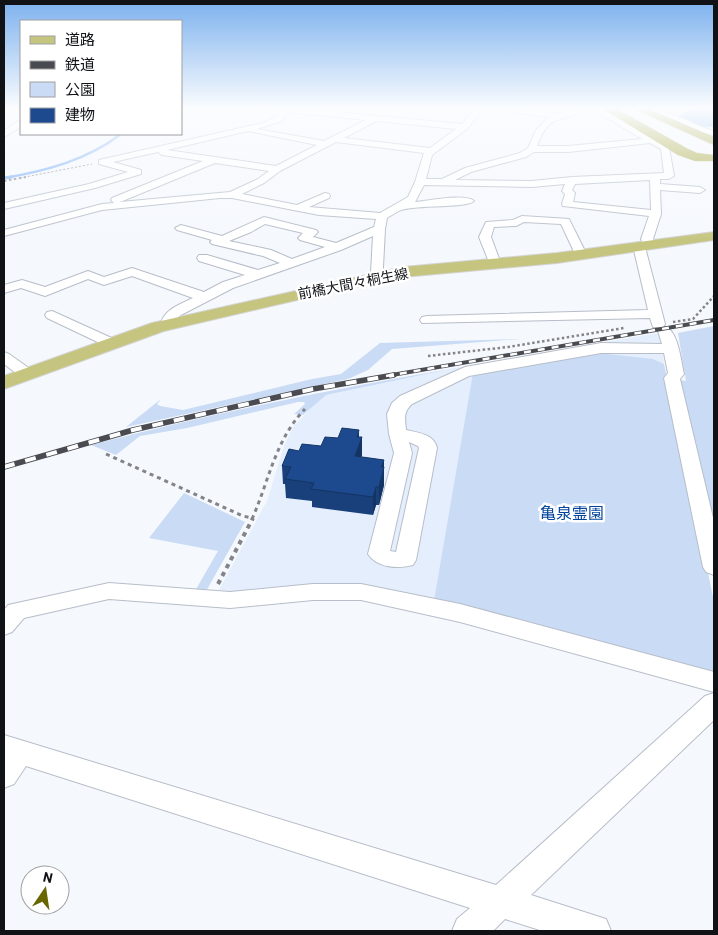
<svg xmlns="http://www.w3.org/2000/svg" width="718" height="935" viewBox="0 0 718 935" font-family="Barlow,'Noto Sans JP',sans-serif">
	<rect width="100%" height="100%" fill="#f5f8fd"/>
	<!-- built -->
	<path fill="#e4eefc" d="M 658,333 L 661,335 L 664,364 L 653,359 L 434,601 L 236,593 L 219,590 L 267,501 L 284,446 L 293,427 L 313,406 L 326,395 L 455,368 Z"/>
	<!-- green -->
	<path fill="#c9dbf5" d="M 714,326 L 714,535 L 704,497 L 692,495 L 714,602 L 714,678 L 597,644 L 434,601 L 473,373 L 589,352 L 653,359 L 664,364 L 667,378 L 686,381 L 678,333 Z
		M 521,339 L 392,349 L 368,370 L 348,379 L 126,427 L 161,399 L 157,404 L 160,406 L 183,410 L 312,379 L 341,374 L 380,343 Z
		M 455,368 L 326,395 L 303,415 L 294,414 L 305,404 L 304,402 L 298,402 L 187,428 L 140,436 L 116,455 L 91,445 C 211,414 332,389 455,368 Z
		M 184,493 L 245,522 L 205,593 L 195,591 L 218,551 L 149,538 Z"/>
	<!-- water -->
	<path fill="#7aacf8" d="M 692,109 L 714,109 L 714,127 L 695,126 L 676,117 Z"/>
	<g fill="none" stroke-linecap="round" stroke-linejoin="round">
		<!-- stream-far1 -->
		<path stroke="#7aacf8" stroke-width="2.5" d="M 4,178 C 46,171 87,160 121,134"/>
		<!-- stream -->
		<path stroke="#7aacf8" stroke-width="3" d="M 4,178 L 12,177"/>
		<defs>
			<path id="minor" d="M 282,109 L 304,109 L 462,124 L 475,109 L 483,109 L 467,129 L 432,155 L 426,179 L 442,179 L 465,168 L 520,153 L 528,148 L 536,130 L 549,117 L 488,109 L 518,109 L 559,114 L 573,109 L 587,109 C 561,124 550,111 537,146 L 568,146 L 642,139 L 592,109 L 602,109 L 657,138 L 669,148 L 674,176 L 669,179 L 660,179 L 660,184 L 700,187 L 705,190 L 700,193 L 660,190 L 661,214 L 653,239 L 655,244 L 653,246 L 645,247 L 665,324 L 663,327 L 653,327 L 650,318 L 422,323 L 420,320 L 422,317 L 427,316 L 648,310 L 633,246 L 635,243 L 643,243 L 641,239 L 649,216 L 563,206 L 562,204 L 565,194 L 562,191 L 565,184 L 532,187 L 424,185 L 415,202 C 428,201 465,193 474,201 C 467,208 415,205 401,210 C 396,212 392,215 387,218 L 385,229 L 383,267 L 383,271 L 388,276 L 387,279 L 377,279 L 371,272 L 373,236 L 341,250 L 233,288 L 179,316 L 173,327 L 163,327 L 161,324 C 164,309 181,304 193,298 L 132,276 L 104,285 L 88,279 L 45,296 L 21,288 L 4,293 L 4,285 L 22,280 L 45,287 L 88,271 L 104,277 L 132,268 L 204,292 L 223,282 L 245,275 L 199,261 L 197,258 L 199,255 L 207,255 L 258,270 L 280,263 L 263,256 L 212,244 L 210,242 L 212,240 L 177,230 L 175,228 L 181,225 L 222,236 L 264,217 L 316,230 L 318,232 L 313,237 L 336,243 L 374,227 L 376,219 L 319,215 L 232,198 L 220,198 L 102,210 L 4,236 L 4,230 L 102,204 L 114,203 L 111,200 L 112,198 L 203,161 L 162,155 L 158,152 L 113,162 L 141,170 L 141,174 L 95,188 L 4,209 L 4,203 L 89,184 L 128,172 L 99,164 L 99,160 L 263,123 L 276,117 ZM 287,112 L 366,120 L 324,141 L 257,129 L 282,121 ZM 376,121 L 456,129 L 430,148 L 344,138 ZM 248,131 L 317,145 L 276,166 L 167,150 ZM 336,142 L 424,153 L 415,182 L 408,197 L 380,213 L 309,207 L 329,198 L 330,196 L 329,194 L 325,193 L 297,205 L 242,194 L 264,183 L 280,171 ZM 650,143 L 661,149 L 664,173 L 572,177 L 532,181 L 455,180 L 471,172 L 526,157 L 534,152 L 568,152 ZM 215,163 L 269,171 L 258,179 L 230,192 L 120,202 ZM 650,180 L 651,210 L 573,202 L 575,193 L 572,190 L 575,184 ZM 265,224 L 303,233 L 298,238 L 300,240 L 325,247 L 292,259 L 271,250 L 229,241 L 251,232 Z
				M 647,109 C 670,109 692,125 714,131 L 714,135 L 691,130 Z
				M 18,121 L 21,121 L 21,127 L 4,137 L 4,131 Z
				M 522,216 L 569,219 L 587,255 L 581,259 L 577,258 L 561,224 L 524,222 L 516,226 L 494,227 L 491,237 L 501,264 L 495,268 L 491,267 L 479,237 L 486,222 L 513,220 Z
				M 52,311 L 116,340 L 118,343 L 116,346 L 106,346 L 47,318 L 45,315 L 47,312 Z
				M 665,327 C 678,330 681,361 684,374 L 680,379 L 714,522 L 714,575 L 706,572 L 703,567 L 664,378 L 668,373 L 664,353 L 601,353 L 469,376 L 412,404 C 403,412 405,419 406,430 C 419,433 434,434 437,448 L 416,560 L 413,565 C 398,569 377,568 368,554 L 394,453 L 389,434 L 387,414 L 392,403 L 400,396 L 465,367 L 601,343 L 662,344 L 658,331 L 660,328 ZM 409,442 L 418,446 L 419,448 L 396,552 L 390,551 L 412,453 Z
				M 4,352 L 9,354 L 33,371 L 35,374 L 33,377 L 21,377 L 4,364 Z
				M 109,583 L 230,592 L 313,584 L 361,584 L 460,604 L 714,672 L 714,692 L 460,622 L 361,600 L 313,600 L 230,608 L 109,599 L 24,618 L 12,632 L 4,635 L 4,610 L 8,605 Z
				M 714,693 L 714,720 L 531,895 L 606,919 L 611,931 L 543,931 L 505,919 L 493,931 L 452,931 L 457,919 L 470,908 L 26,766 L 14,784 L 4,788 L 4,735 L 496,885 L 705,696 Z"/>
			<path id="major" d="M 714,232 L 714,240 L 557,263 L 403,277 L 340,290 L 164,331 L 4,389 L 4,376 L 152,323 L 403,267 L 557,253 Z"/>
			<path id="highway" d="M 603,109 L 617,109 L 688,149 L 697,153 L 714,155 L 714,161 L 695,161 L 678,155 Z
				M 634,109 L 649,109 L 714,137 L 714,145 Z"/>
		</defs>
		<!-- minor casing -->
		<use href="#minor" stroke="#b7bec9" stroke-width="2"/>
		<!-- major casing -->
		<use href="#major" stroke="#d4d4d5" stroke-width="2"/>
		<!-- highway casing -->
		<use href="#highway" stroke="#d4d4d5" stroke-width="1"/>
		<!-- path-far4 -->
		<path stroke="#828489" stroke-width="1" stroke-dasharray="2 2" stroke-linecap="butt" d="M 20,178 L 92,164"/>
		<!-- path-far3 -->
		<path stroke="#828489" stroke-width="2" stroke-dasharray="2.5 2.5" stroke-linecap="butt" d="M 4,181 L 26,177"/>
		<!-- path-far2 -->
		<path stroke="#828489" stroke-width="2.5" stroke-dasharray="2.5 2.5" stroke-linecap="butt" d="M 673,322 L 693,319 L 714,296
			M 428,356 L 508,347 L 624,328"/>
		<!-- path-far1 -->
		<path stroke="#828489" stroke-width="3" stroke-dasharray="4 4" stroke-linecap="butt" d="M 106,454 L 243,516 L 252,518
			M 252,519 C 269,481 275,440 305,409"/>
		<!-- path -->
		<path stroke="#828489" stroke-width="4" stroke-dasharray="4.5 4.5" stroke-linecap="butt" d="M 218,584 L 253,518"/>
		<!-- minor -->
		<use href="#minor" fill="#fff" fill-rule="evenodd"/>
		<!-- major -->
		<use href="#major" fill="#c6c580" fill-rule="evenodd"/>
		<!-- highway -->
		<use href="#highway" fill="#a09f2b" fill-rule="evenodd"/>
		<defs>
			<path id="rail-far1" d="M 386,376 L 714,320"/>
			<path id="rail" d="M 4,467 L 133,430 L 313,389 L 394,375"/>
		</defs>
		<!-- rail-far1 casing -->
		<use href="#rail-far1" stroke="#494b50" stroke-width="4"/>
		<!-- rail casing -->
		<use href="#rail" stroke="#494b50" stroke-width="5.5"/>
		<!-- rail-far1 -->
		<use href="#rail-far1" stroke="#fff" stroke-width="2.5" stroke-dasharray="7" stroke-linecap="butt"/>
		<!-- rail -->
		<use href="#rail" stroke="#fff" stroke-width="4" stroke-dasharray="11" stroke-linecap="butt"/>
	</g>
	<!-- wall -->
	<path fill="#19407a" d="M 362,437 L 362,455 L 361,457 L 383,467 L 384,485 L 379,505 L 376,505 L 373,515 L 312,507 L 312,501 L 286,498 L 285,484 L 283,484 L 282,466 L 299,451 L 321,446 L 338,438 Z"/>
	<!-- shaded-wall -->
	<path fill="#143463" d="M 359,430 L 359,445 L 362,437 L 362,455 L 355,474 L 355,456 L 357,437 Z
		M 384,460 L 384,485 L 379,505 L 379,487 L 381,467 Z
		M 376,487 L 376,505 L 373,515 L 373,497 Z"/>
	<!-- building -->
	<path fill="#1d4a8e" stroke="#143463" d="M 342,428 L 359,430 L 357,437 L 362,437 L 355,456 L 384,460 L 381,467 L 384,467 L 379,487 L 376,487 L 373,497 L 311,489 L 314,483 L 285,479 L 291,467 L 282,466 L 289,449 L 299,451 L 302,444 L 321,446 L 325,437 L 338,438 Z"/>
	<!-- sky -->
	<linearGradient id="sky" x2="0" y2="1"><stop stop-color="#7cb1ee"/><stop offset="0.45" stop-color="#fafcfe"/><stop offset="1" stop-color="#fafcfe" stop-opacity="0"/></linearGradient>
	<rect width="718" height="240" fill="url(#sky)"/>
	<g text-anchor="middle" dominant-baseline="central" stroke-width="5" stroke-linejoin="round" paint-order="stroke">
		<!-- far-street labels -->
		<g font-size="14" fill="#101216" stroke="#fff">
			<text transform="translate(353 283) rotate(-11)">前橋大間々桐生線</text>
		</g>
		<!-- park labels -->
		<g font-size="16" fill="#04459c" stroke="#fff">
			<text x="572" y="512">亀泉霊園</text>
		</g>
	</g>
	<!-- border -->
	<rect width="718" height="935" fill="none" stroke="#101216" stroke-width="10"/>
	<!-- legend -->
	<rect x="20" y="20" width="162" height="115" fill="#ffffff" stroke="#9fa0a2"/>
	<rect x="30" y="36" width="25" height="8" fill="#c6c580" stroke="#9fa0a2"/>
	<text x="65" y="45" font-size="15" fill="#101216">道路</text>
	<rect x="30" y="61" width="25" height="8" fill="#494b50" stroke="#9fa0a2"/>
	<text x="65" y="70" font-size="15" fill="#101216">鉄道</text>
	<rect x="30" y="82" width="25" height="15" fill="#c9dbf5" stroke="#9fa0a2"/>
	<text x="65" y="95" font-size="15" fill="#101216">公園</text>
	<rect x="30" y="108" width="25" height="15" fill="#1d4a8e" stroke="#9fa0a2"/>
	<text x="65" y="120" font-size="15" fill="#101216">建物</text>
	<!-- north arrow -->
	<g transform="translate(45 890) rotate(13)"><circle r="24" fill="#ffffff" stroke="#9fa0a2"/>
	<path d="M0-4L9 19L0 12L-9 19Z" fill="#676600"/>
	<text y="-8" font-size="14" font-weight="bold" text-anchor="middle" fill="#101216">N</text>
	</g>
</svg>
